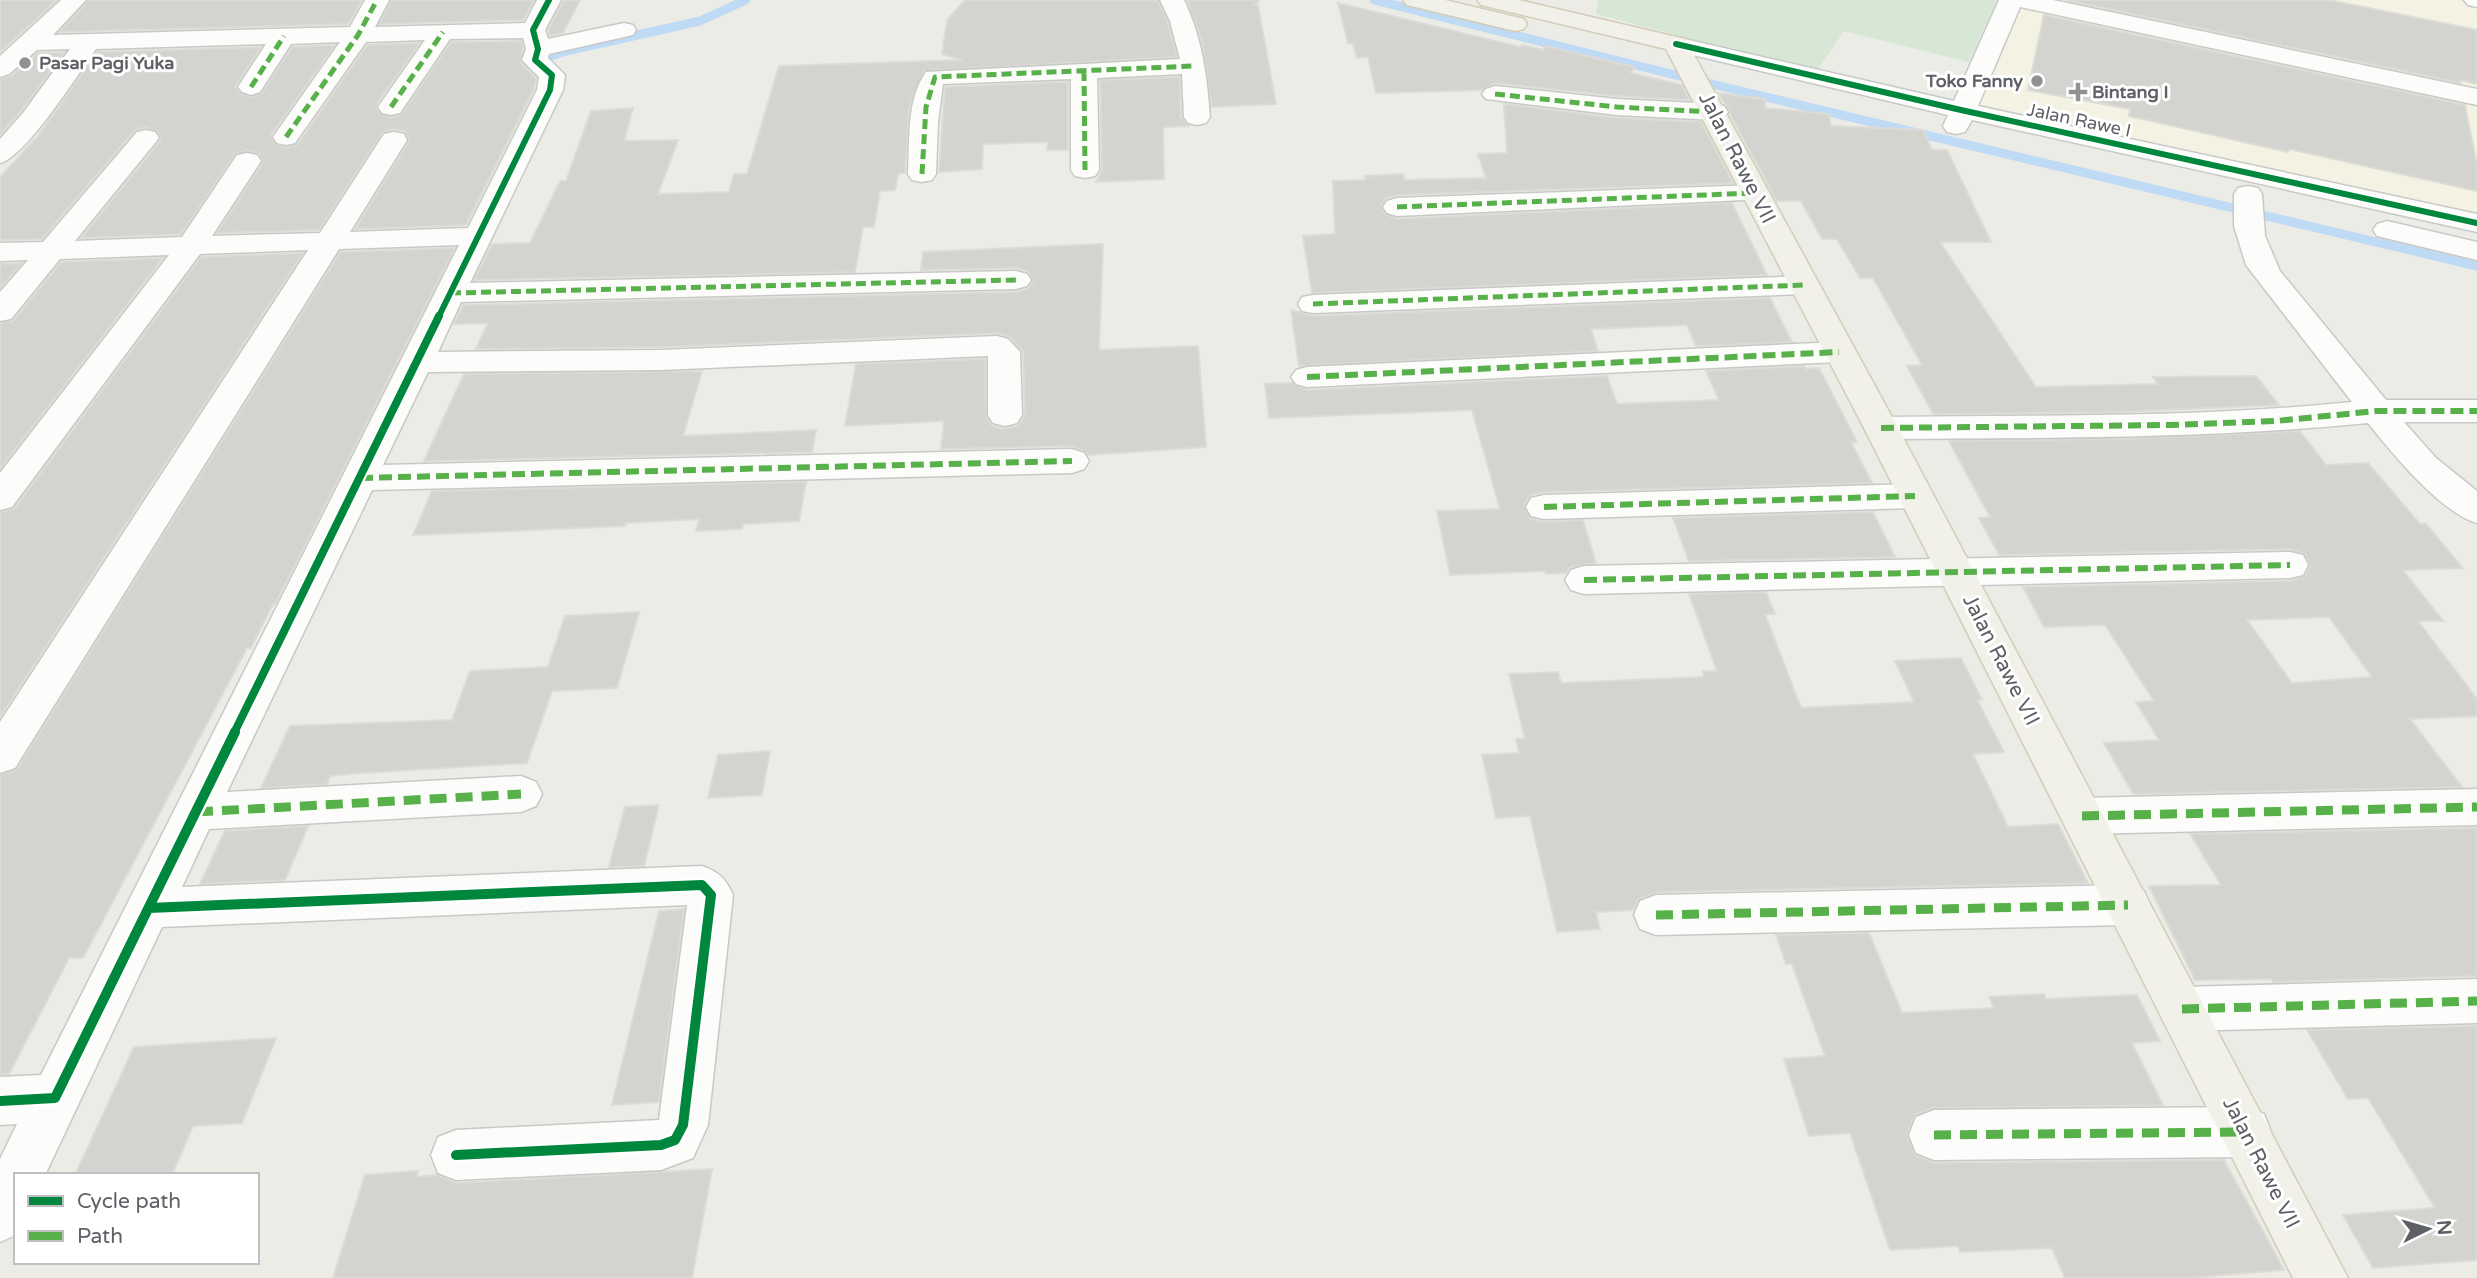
<svg xmlns="http://www.w3.org/2000/svg" width="2477" height="1278" viewBox="0 0 2477 1278" font-family="'Varela Round',sans-serif">
	<rect width="100%" height="100%" fill="#ecece7"/>
	<!-- commercial -->
	<path fill="#f4f2e2" d="M 2018,0 L 2456,0 L 2477,4 L 2477,218 L 1968,109 Z"/>
	<!-- green -->
	<path fill="#d6e8d5" d="M 1598,0 L 1997,0 L 1969,62 L 1844,31 L 1816,72 L 1596,14 Z"/>
	<g fill="none" stroke-linecap="round" stroke-linejoin="round">
		<!-- stream -->
		<path stroke="#bedaf4" stroke-width="9" d="M 1374,0 L 1724,87 L 2477,266
			M 509,70 L 566,51 L 700,21 L 746,0
			M 0,102 L 73,92 L 83,94
			M 371,122 L 419,104
			M 231,142 L 247,153 L 307,144"/>
	</g>
	<!-- building -->
	<path fill="#d3d3d0" stroke="#dcdbd6" stroke-width="2" fill-rule="evenodd" d="M 0,0 L 57,0 L 0,52 Z
		M 89,0 L 362,0 L 348,24 L 59,32 Z
		M 391,0 L 534,0 L 523,20 L 379,24 Z
		M 564,0 L 580,0 L 563,33 L 550,36 L 548,30 Z
		M 965,0 L 1158,0 L 1168,22 L 1177,57 L 924,71 L 909,108 L 905,173 L 898,174 L 895,190 L 880,191 L 874,227 L 863,227 L 855,272 L 474,280 L 492,244 L 530,243 L 560,181 L 566,181 L 591,111 L 633,108 L 624,141 L 678,140 L 658,194 L 729,192 L 734,174 L 747,174 L 779,66 L 962,60 L 942,54 L 947,20 Z
		M 1187,0 L 1259,0 L 1255,5 L 1258,5 L 1276,104 L 1212,107 L 1202,42 Z
		M 2066,0 L 2329,0 L 2477,30 L 2477,84 L 2460,80 L 2461,83 Z
		M 1338,3 L 1520,47 L 1522,45 L 1543,50 L 1545,46 L 1634,67 L 1631,73 L 1682,85 L 1690,100 L 1617,96 L 1495,83 L 1482,90 L 1376,93 L 1368,57 L 1357,58 L 1353,44 L 1348,43 Z
		M 2044,15 L 2465,105 L 2477,166 L 2477,191 L 2289,149 L 2288,152 L 2129,116 L 2130,109 L 2028,90 Z
		M 521,41 L 523,49 L 520,62 L 536,78 L 534,89 L 466,225 L 355,229 L 409,141 L 405,131 L 393,129 L 382,133 L 319,230 L 217,233 L 263,162 L 259,154 L 246,150 L 235,154 L 181,234 L 81,238 L 161,140 L 157,131 L 145,127 L 135,130 L 42,239 L 0,240 L 0,177 L 38,136 L 97,52 L 261,47 L 235,87 L 241,94 L 252,97 L 262,93 L 292,47 L 335,45 L 271,135 L 275,144 L 287,148 L 297,145 L 367,45 L 420,43 L 376,105 L 380,114 L 392,118 L 402,114 L 451,42 Z
		M 65,52 L 21,111 L 0,135 L 0,79 L 11,76 L 38,53 Z
		M 1180,77 L 1181,117 L 1189,126 L 1163,127 L 1164,179 L 1096,182 L 1102,170 L 1100,80 Z
		M 1068,82 L 1068,150 L 1047,150 L 1048,142 L 983,144 L 982,169 L 939,172 L 945,87 Z
		M 1718,93 L 1765,99 L 1765,108 L 1829,114 L 1831,126 L 1923,130 L 1932,150 L 1947,150 L 1991,242 L 1940,242 L 2036,387 L 2158,384 L 2153,377 L 2256,376 L 2279,405 L 2117,412 L 1933,414 L 1907,366 L 1922,365 L 1873,278 L 1860,278 L 1837,239 L 1822,239 L 1801,201 L 1777,201 L 1730,114 L 1730,111 Z
		M 1504,104 L 1617,118 L 1701,122 L 1733,183 L 1397,195 L 1386,198 L 1381,206 L 1385,214 L 1397,219 L 1732,203 L 1767,275 L 1312,293 L 1303,236 L 1335,234 L 1333,181 L 1366,180 L 1365,176 L 1403,174 L 1405,180 L 1486,178 L 1478,154 L 1507,153 Z
		M 1103,244 L 1099,350 L 1198,346 L 1206,447 L 1088,455 L 1085,451 L 1072,446 L 941,449 L 944,421 L 845,426 L 856,364 L 985,359 L 986,416 L 992,426 L 1004,429 L 1018,426 L 1025,415 L 1023,352 L 1010,337 L 998,333 L 661,347 L 476,349 L 488,323 L 454,324 L 463,305 L 1016,292 L 1028,289 L 1033,281 L 1028,271 L 1016,268 L 921,270 L 923,252 Z
		M 455,248 L 275,604 L 273,604 L 251,648 L 247,648 L 83,958 L 69,958 L 9,1074 L 0,1074 L 0,775 L 17,769 L 340,252 Z
		M 303,253 L 0,717 L 0,512 L 14,509 L 201,257 Z
		M 163,258 L 0,469 L 0,323 L 13,321 L 61,262 Z
		M 22,263 L 0,288 L 0,264 Z
		M 1770,298 L 1792,342 L 1696,346 L 1687,325 L 1591,329 L 1598,351 L 1299,366 L 1291,310 L 1313,316 Z
		M 1804,366 L 1806,369 L 1819,368 L 1857,442 L 1851,442 L 1872,483 L 1544,492 L 1530,495 L 1524,506 L 1530,519 L 1544,522 L 1583,520 L 1596,563 L 1570,567 L 1566,573 L 1546,574 L 1545,571 L 1450,575 L 1437,511 L 1500,509 L 1472,410 L 1269,418 L 1265,384 L 1292,383 L 1307,390 L 1607,376 L 1617,404 L 1719,400 L 1706,371 Z
		M 702,371 L 683,436 L 816,430 L 812,452 L 424,461 L 464,374 Z
		M 2300,431 L 2326,465 L 2368,463 L 2420,524 L 2426,524 L 2463,568 L 2403,570 L 2443,621 L 2418,621 L 2477,699 L 2477,716 L 2410,719 L 2462,787 L 2133,794 L 2104,743 L 2159,740 L 2136,702 L 2154,701 L 2105,625 L 2044,627 L 2023,587 L 2290,581 L 2305,576 L 2310,566 L 2305,554 L 2290,549 L 1999,555 L 1979,518 L 1990,517 L 1949,441 L 2125,439 ZM 2329,617 L 2372,677 L 2292,683 L 2247,620 Z
		M 806,482 L 799,521 L 743,524 L 742,529 L 696,531 L 699,519 L 626,523 L 625,526 L 413,535 L 432,491 Z
		M 1873,512 L 1895,557 L 1689,561 L 1673,518 Z
		M 1766,592 L 1775,614 L 1765,614 L 1801,708 L 1914,702 L 1895,661 L 1961,658 L 1982,700 L 1977,700 L 2004,752 L 1973,754 L 2008,827 L 2058,824 L 2088,883 L 1656,892 L 1639,899 L 1633,910 L 1596,912 L 1600,929 L 1557,932 L 1530,816 L 1496,818 L 1482,755 L 1519,753 L 1516,739 L 1525,739 L 1509,674 L 1558,672 L 1561,683 L 1704,677 L 1703,671 L 1717,671 L 1689,594 Z
		M 639,612 L 617,688 L 552,691 L 527,763 L 362,773 L 330,776 L 327,784 L 261,788 L 290,726 L 452,720 L 470,671 L 548,667 L 565,616 Z
		M 770,751 L 762,795 L 708,798 L 718,755 Z
		M 659,805 L 644,866 L 609,867 L 625,807 Z
		M 308,826 L 285,880 L 200,884 L 225,831 Z
		M 2477,828 L 2477,976 L 2273,982 L 2272,979 L 2195,980 L 2149,886 L 2221,885 L 2190,834 Z
		M 684,909 L 659,1102 L 612,1105 L 659,911 Z
		M 1869,933 L 1902,1013 L 1994,1008 L 1989,997 L 2044,994 L 2046,999 L 2137,995 L 2160,1041 L 2132,1043 L 2163,1105 L 1933,1108 L 1915,1115 L 1907,1134 L 1915,1155 L 1934,1163 L 2224,1160 L 2284,1270 L 2188,1278 L 2065,1278 L 2052,1248 L 1960,1252 L 1958,1246 L 1890,1250 L 1850,1133 L 1809,1136 L 1784,1059 L 1825,1056 L 1792,964 L 1786,964 L 1776,935 Z
		M 2477,1026 L 2477,1260 L 2373,1268 L 2343,1215 L 2435,1208 L 2368,1098 L 2348,1099 L 2307,1030 Z
		M 276,1038 L 242,1123 L 193,1126 L 172,1175 L 75,1175 L 134,1047 Z
		M 712,1169 L 692,1278 L 333,1278 L 365,1175 L 418,1171 L 416,1177 L 437,1175 L 456,1183 Z"/>
	<g fill="none" stroke-linecap="round" stroke-linejoin="round">
		<defs>
			<path id="minor" d="M 61,0 L 86,0 L 53,35 L 350,27 L 365,0 L 389,0 L 375,27 L 525,23 L 537,0 L 561,0 L 545,30 L 548,39 L 624,23 L 633,25 L 636,30 L 633,35 L 549,54 L 548,58 L 565,75 L 563,90 L 470,283 L 1016,271 L 1027,274 L 1031,280 L 1027,286 L 1016,289 L 461,302 L 438,352 L 661,350 L 997,336 L 1008,339 L 1020,352 L 1022,415 L 1017,423 L 1005,426 L 993,423 L 988,415 L 988,356 L 661,370 L 428,372 L 383,465 L 1072,449 L 1084,453 L 1089,461 L 1084,469 L 1072,473 L 372,490 L 227,792 L 521,776 L 536,782 L 542,794 L 536,806 L 521,812 L 209,829 L 182,887 L 702,866 C 719,872 726,879 733,895 L 708,1125 L 693,1158 L 661,1170 L 456,1180 L 438,1173 L 431,1155 L 438,1137 L 456,1130 L 659,1120 L 687,905 L 162,927 L 45,1175 L 16,1175 L 16,1235 L 0,1242 L 0,1159 L 17,1124 L 0,1125 L 0,1077 L 41,1075 L 459,245 L 339,249 L 15,768 L 0,773 L 0,722 L 308,250 L 200,254 L 12,507 L 0,510 L 0,473 L 169,255 L 60,259 L 11,319 L 0,321 L 0,292 L 28,260 L 0,261 L 0,243 L 43,242 L 137,132 L 146,130 L 155,132 L 159,138 L 75,241 L 182,237 L 237,155 L 247,153 L 257,155 L 261,161 L 212,236 L 320,233 L 384,134 L 394,132 L 404,134 L 407,140 L 350,232 L 468,228 L 537,90 L 539,77 L 522,60 L 526,49 L 523,38 L 450,39 L 400,113 L 391,115 L 382,113 L 378,107 L 425,40 L 366,42 L 295,143 L 286,145 L 277,143 L 273,137 L 340,42 L 291,44 L 260,92 L 251,95 L 242,92 L 238,87 L 266,44 L 96,49 C 78,74 26,157 0,163 L 0,139 L 23,113 L 70,49 L 37,50 L 9,74 L 0,77 L 0,56 Z
				M 1160,0 L 1184,0 C 1202,38 1207,75 1210,117 L 1206,123 L 1197,125 L 1188,123 L 1184,117 L 1182,74 L 1097,78 L 1099,170 L 1095,176 L 1085,178 L 1075,176 L 1071,170 L 1071,79 L 943,84 L 938,122 L 936,174 L 932,180 L 922,182 L 912,180 L 908,174 C 910,141 906,100 926,72 L 1180,59 L 1170,21 Z
				M 1999,0 L 2053,0 L 2477,89 L 2477,105 L 2020,7 L 1978,106 L 2477,214 L 2477,232 L 1972,120 L 1965,132 L 1956,134 L 1947,132 L 1943,126 L 1948,115 L 1667,49 L 1664,44 L 1667,39 L 1676,37 L 1954,101 Z
				M 2464,0 L 2477,0 L 2477,7 L 2468,5 Z
				M 1495,86 L 1617,99 L 1715,104 L 1724,106 L 1728,112 L 1724,118 L 1715,120 L 1617,115 L 1486,99 L 1482,94 L 1486,89 Z
				M 1755,185 L 1765,187 L 1769,193 L 1765,199 L 1397,216 L 1387,213 L 1383,207 L 1387,201 L 1397,198 Z
				M 2248,186 L 2258,188 L 2262,194 L 2265,236 L 2280,271 L 2386,400 L 2477,400 L 2477,422 L 2404,422 L 2436,458 L 2477,491 L 2477,523 C 2440,512 2392,453 2368,423 C 2206,439 2044,438 1881,439 L 1869,436 L 1864,428 L 1869,420 L 1881,417 C 2038,415 2196,418 2352,402 L 2246,265 L 2234,226 L 2234,194 L 2238,188 Z
				M 2387,221 L 2477,242 L 2477,260 L 2377,236 L 2373,230 L 2377,224 Z
				M 1804,276 L 1815,279 L 1819,285 L 1815,291 L 1804,294 L 1313,313 L 1302,311 L 1298,304 L 1302,297 L 1313,295 Z
				M 1839,342 L 1850,345 L 1855,352 L 1850,359 L 1839,362 L 1307,387 L 1296,384 L 1291,377 L 1296,370 L 1307,367 Z
				M 1915,484 L 1927,487 L 1933,496 L 1927,505 L 1915,508 L 1544,519 L 1531,516 L 1526,507 L 1531,498 L 1544,495 Z
				M 2290,552 L 2303,555 L 2308,565 L 2303,575 L 2290,578 L 1584,594 L 1571,590 L 1565,580 L 1571,570 L 1584,566 Z
				M 2477,789 L 2477,825 L 2082,834 L 2067,829 L 2061,816 L 2067,803 L 2082,798 Z
				M 2128,885 L 2144,891 L 2150,905 L 2144,919 L 2128,925 L 1656,935 L 1640,929 L 1634,915 L 1640,901 L 1656,895 Z
				M 2477,979 L 2477,1023 L 2182,1031 L 2165,1025 L 2158,1009 L 2165,993 L 2182,987 Z
				M 2246,1107 L 2264,1114 L 2271,1132 L 2264,1150 L 2246,1157 L 1934,1160 L 1916,1153 L 1909,1135 L 1916,1117 L 1934,1110 Z"/>
			<path id="major" d="M 1403,0 L 1445,0 L 1524,19 L 1527,24 L 1524,29 L 1515,31 L 1407,5 Z
				M 1477,0 L 1519,0 L 1685,39 L 1688,44 L 1898,428 L 2348,1278 L 2293,1278 L 1864,428 L 1666,49 L 1481,5 Z"/>
		</defs>
		<!-- minor casing -->
		<use href="#minor" stroke="#c8c8c8" stroke-width="3"/>
		<!-- major casing -->
		<use href="#major" stroke="#d2cdb7" stroke-width="3"/>
		<!-- minor -->
		<use href="#minor" fill="#fcfcfb" fill-rule="evenodd"/>
		<!-- major -->
		<use href="#major" fill="#f2f1e9" fill-rule="evenodd"/>
		<!-- quiet-far2 -->
		<path stroke="#58b04a" stroke-width="5" stroke-dasharray="10 5" stroke-linecap="butt" d="M 1084,71 L 1085,170
			M 251,87 L 284,36
			M 1495,94 L 1617,107 L 1715,112
			M 391,107 L 443,32
			M 286,137 L 358,35 L 377,0
			M 922,174 L 926,107 L 935,77 L 1194,66
			M 1397,207 L 1755,193
			M 451,293 L 1016,280
			M 1313,304 L 1804,285"/>
		<!-- quiet-far1 -->
		<path stroke="#58b04a" stroke-width="6" stroke-dasharray="13 6" stroke-linecap="butt" d="M 1307,377 L 1839,352
			M 1881,428 L 2171,425 L 2276,421 L 2376,411 L 2477,411
			M 360,478 L 1072,461
			M 1544,507 L 1915,496
			M 1584,580 L 2290,565"/>
		<!-- quiet -->
		<path stroke="#58b04a" stroke-width="9" stroke-dasharray="17 9" stroke-linecap="butt" d="M 196,812 L 521,794
			M 2082,816 L 2477,807
			M 1656,915 L 2128,905
			M 2182,1009 L 2477,1001
			M 1934,1135 L 2246,1132"/>
		<defs>
			<path id="cycleway-far2" d="M 1676,44 L 1961,110 L 2477,223
				M 438,318 L 550,90 L 552,75 L 535,60 L 538,49 L 533,30 L 549,0"/>
			<path id="cycleway-far1" d="M 234,733 L 439,316"/>
			<path id="cycleway" d="M 149,908 L 702,885 L 711,895 L 683,1125 L 675,1140 L 661,1145 L 456,1155
				M 0,1101 L 55,1098 L 235,732"/>
		</defs>
		<!-- cycleway-far2 casing -->
		<use href="#cycleway-far2" stroke="#fff" stroke-width="10"/>
		<!-- cycleway-far1 casing -->
		<use href="#cycleway-far1" stroke="#fff" stroke-width="12"/>
		<!-- cycleway casing -->
		<use href="#cycleway" stroke="#fff" stroke-width="15"/>
		<!-- cycleway-far2 -->
		<use href="#cycleway-far2" stroke="#00873e" stroke-width="6"/>
		<!-- cycleway-far1 -->
		<use href="#cycleway-far1" stroke="#00873e" stroke-width="8"/>
		<!-- cycleway -->
		<use href="#cycleway" stroke="#00873e" stroke-width="10"/>
	</g>
	<!-- markers -->
	<g fill="#8f9192" stroke="#fff" stroke-width="2.5">
		<circle cx="25" cy="63" r="7"/>
		<circle cx="2037" cy="81" r="7"/>
		<path d="M2074.5 81.5h7v7h7v7h-7v7h-7v-7h-7v-7h7z"/>
	</g>
	<g text-anchor="middle" dominant-baseline="central" stroke-width="6" stroke-linejoin="round" paint-order="stroke">
		<!-- far-poi labels -->
		<g font-size="18" font-weight="bold" fill="#5d6065" stroke="#fff" text-anchor="start">
			<text x="39" y="63">Pasar Pagi Yuka</text>
			<text x="2023" y="81" text-anchor="end">Toko Fanny</text>
			<text x="2092" y="92">Bintang I</text>
		</g>
		<!-- far-street labels -->
		<g font-size="18" fill="#5d6065" stroke="#fff">
			<text transform="translate(2079 120) rotate(12)">Jalan Rawe I</text>
		</g>
		<!-- street labels -->
		<g font-size="21" fill="#5d6065" stroke="#fff">
			<text transform="translate(1737 158) rotate(63)">Jalan Rawe VII</text>
			<text transform="translate(2001 660) rotate(63)">Jalan Rawe VII</text>
			<text transform="translate(2261 1163) rotate(63)">Jalan Rawe VII</text>
		</g>
	</g>
	<!-- legend -->
	<rect x="14" y="1173" width="245" height="91" fill="#ffffff" stroke="#bebfc1" stroke-width="2"/>
	<rect x="28" y="1196" width="35" height="10" fill="#00873e" stroke="#bebfc1" stroke-width="2"/>
	<text x="77" y="1208" font-size="21" fill="#5d6065">Cycle path</text>
	<rect x="28" y="1231" width="35" height="10" fill="#58b04a" stroke="#bebfc1" stroke-width="2"/>
	<text x="77" y="1243" font-size="21" fill="#5d6065">Path</text>
	<!-- north arrow -->
	<g transform="translate(2428 1229) rotate(85)" stroke="#ffffff" stroke-width="5" paint-order="stroke">
	<path d="M0-5L12 26L0 18L-12 26Z" fill="#5d6065"/>
	<text y="-10" font-size="19" font-weight="bold" text-anchor="middle" fill="#5d6065">N</text>
	</g>
</svg>
